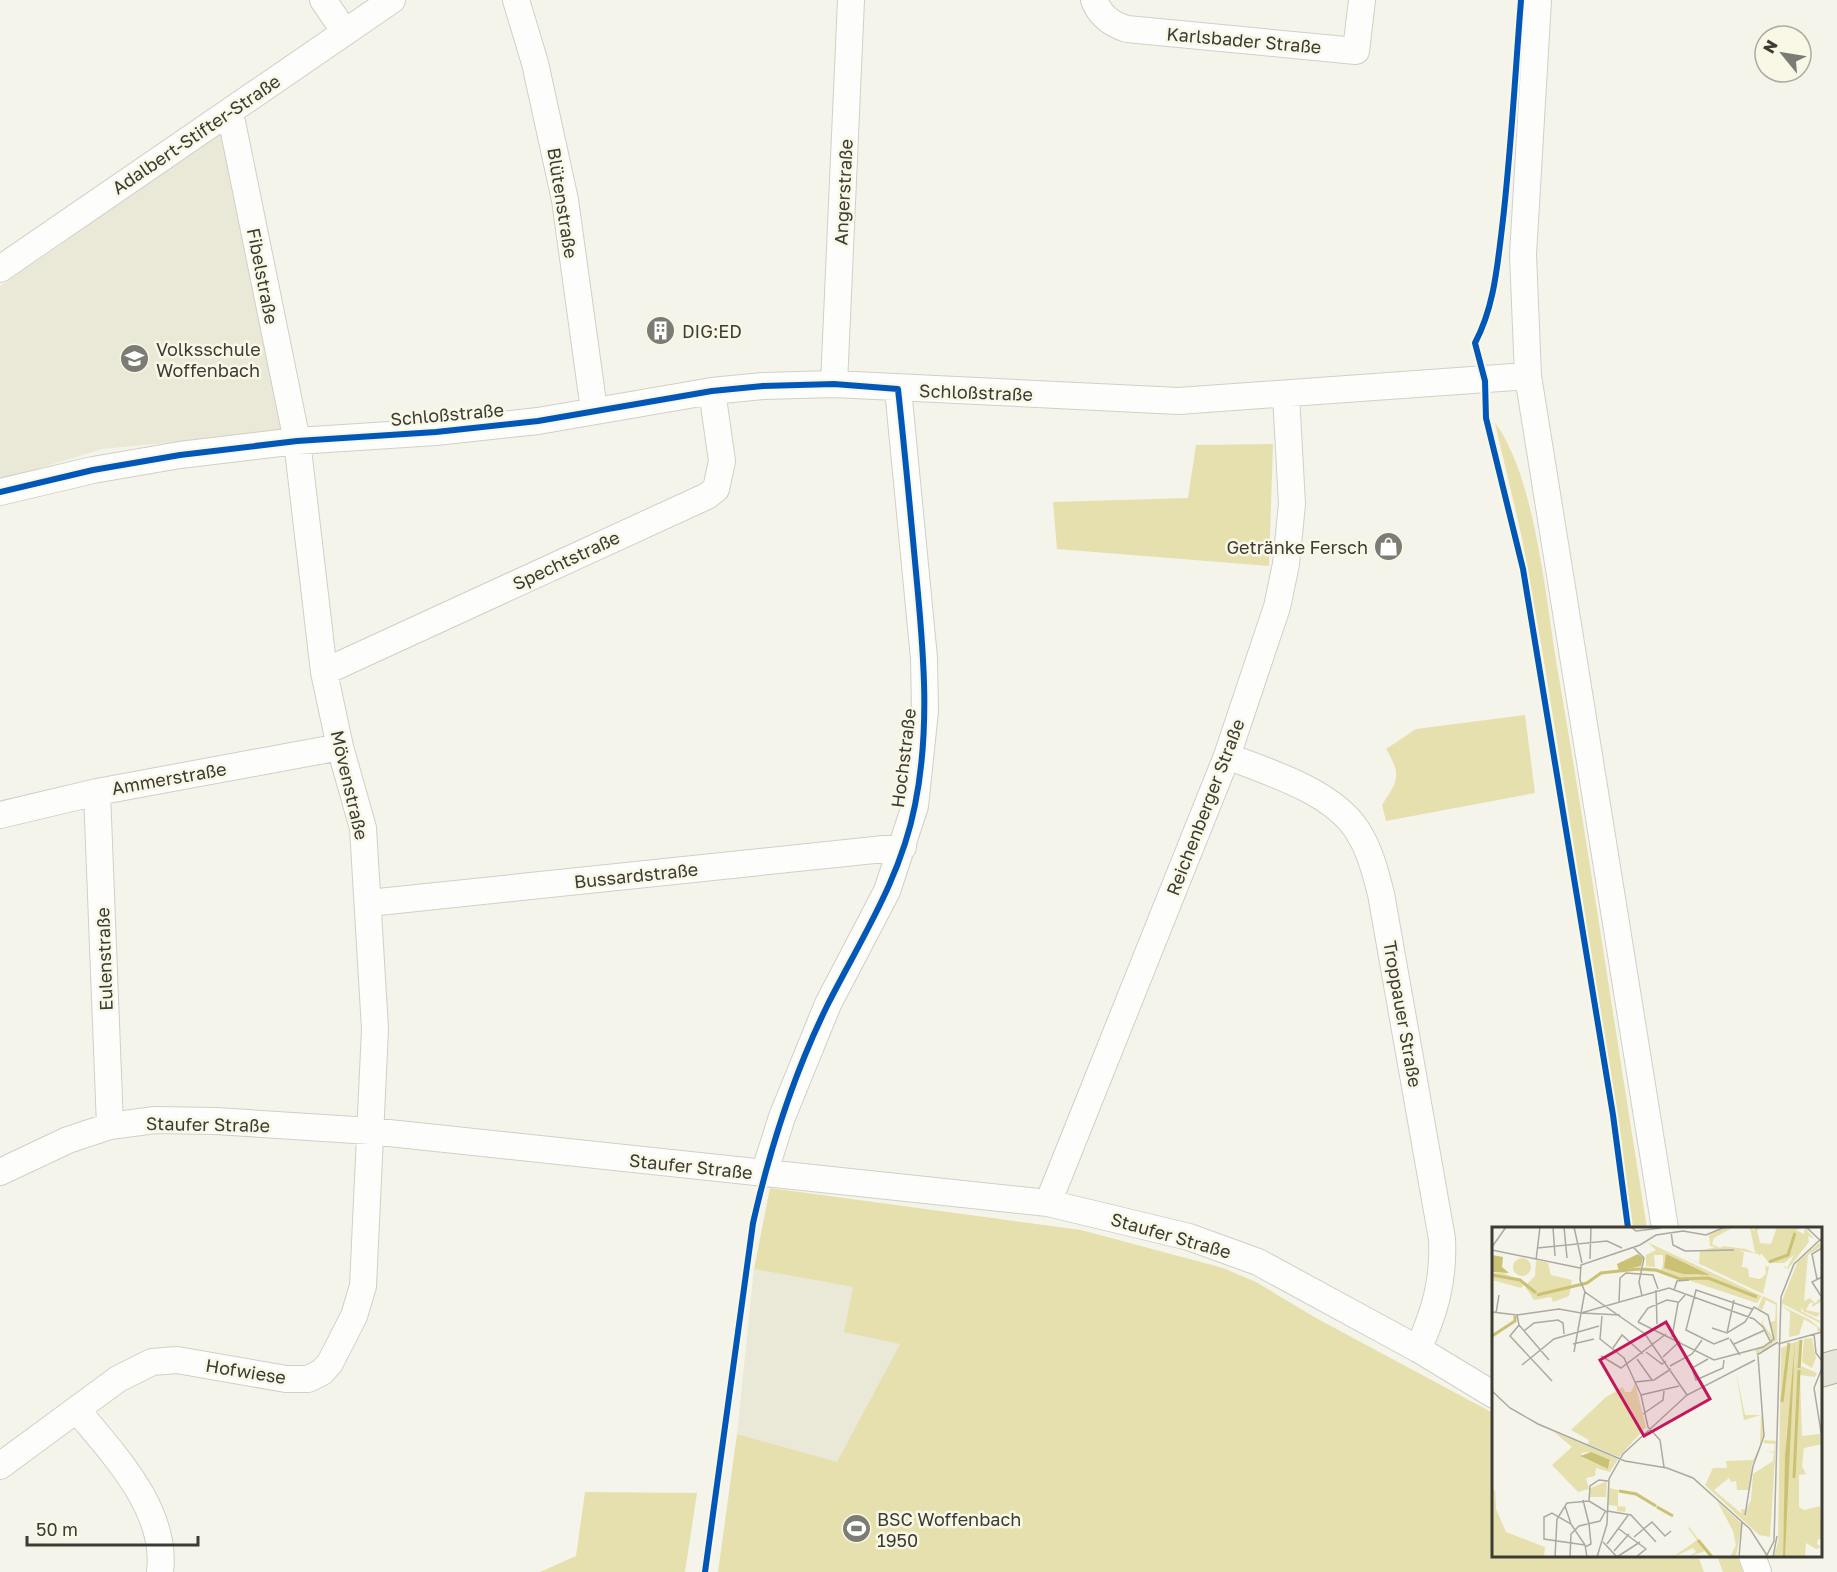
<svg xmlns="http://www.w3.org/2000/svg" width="1837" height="1572" viewBox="0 0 1837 1572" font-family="'Golos Text',sans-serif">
	<rect width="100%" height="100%" fill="#f4f4ea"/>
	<!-- built -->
	<path fill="#eae8d6" d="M 223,126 L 284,432 L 102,449 L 0,480 L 0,286 L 58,247 Z
		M 754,1269 L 853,1287 L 900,1344 L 837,1463 L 737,1434 Z"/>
	<!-- green -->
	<path fill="#e6e0ae" d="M 1495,423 C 1536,477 1546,603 1558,672 C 1590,857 1617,1043 1647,1228 L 1632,1228 L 1621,1138 L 1543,655 L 1522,538 Z
		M 1273,444 L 1269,566 L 1057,549 L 1053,502 L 1188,498 L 1196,445 Z
		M 1525,715 L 1535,793 L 1386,821 L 1382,805 C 1398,781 1402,775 1386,749 L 1416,729 Z
		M 770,1188 L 1081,1230 L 1223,1268 L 1256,1282 L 1316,1318 L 1493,1413 L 1494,1556 L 1698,1556 L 1704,1572 L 718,1572 L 737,1434 L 837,1462 L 900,1344 L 844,1332 L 853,1287 L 754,1269 Z
		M 585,1492 L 697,1493 L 685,1572 L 540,1572 L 576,1556 Z
		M 1717,1556 L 1737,1556 L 1743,1572 L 1723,1572 Z"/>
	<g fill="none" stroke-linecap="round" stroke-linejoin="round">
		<defs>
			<path id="minor" d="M 323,0 L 345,32
				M 516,0 L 535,63 L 565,200 L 594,410
				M 1094,0 C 1100,16 1111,24 1127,29 L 1356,51 L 1362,0
				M 1538,0 L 1523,255 L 1528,376 L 1665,1228
				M 0,269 L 392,0
				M 834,384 L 851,0
				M 0,492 L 93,470 L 180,455 L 297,441 L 436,432 L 538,421 L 712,391 L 763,386 L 834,384 L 1179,401 L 1528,376
				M 324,672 L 707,496 L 716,489 L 722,461 L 712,391
				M 1227,756 C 1268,772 1332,791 1357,830 C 1370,850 1375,871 1381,894 L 1442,1239 C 1444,1280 1435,1312 1418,1349
				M 97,792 L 110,1126
				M 0,815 L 97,792 L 340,747
				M 369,903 L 903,847
				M 0,1172 L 68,1140 L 110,1126 L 155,1120 L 216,1121 L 370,1131 L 1048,1203 L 1189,1237 L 1258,1262 L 1418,1349 L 1494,1395
				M 764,1174 L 782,1117 L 828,1004 L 887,891 L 915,806 L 925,711 L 924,658 L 898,389
				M 1048,1203 L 1227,756 L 1277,607 L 1286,564 L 1292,504 L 1286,395
				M 77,1410 C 113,1454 168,1510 160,1572
				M 0,1466 L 118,1379 L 152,1362 L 177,1360 L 286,1379 L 308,1379 L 322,1372 L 330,1363 L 354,1316 L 363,1286 L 375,1029 L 363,828 L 340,747 L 324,672 L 297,441 L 230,112
				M 1752,1556 L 1758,1572"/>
			<path id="major" d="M 1820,1371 L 1837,1366"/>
		</defs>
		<!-- minor casing -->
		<use href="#minor" stroke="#d0d0c8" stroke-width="28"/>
		<!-- major casing -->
		<use href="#major" stroke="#afad99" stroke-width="34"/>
		<!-- minor -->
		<use href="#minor" stroke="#fdfdfc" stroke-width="26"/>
		<!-- major -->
		<use href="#major" stroke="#e8e7dc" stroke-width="32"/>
		<defs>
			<path id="cycleway" d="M 1521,0 C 1515,76 1511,153 1502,228 C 1497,268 1494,307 1475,343 L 1485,381 L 1486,418 L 1523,569 L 1613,1115 L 1628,1228
				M 0,492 L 93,470 L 180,455 L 297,441 L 436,432 L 538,421 L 712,391 L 763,386 L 834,384 L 898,389 C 905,453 911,518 917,583 C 924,657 930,731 915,805 C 901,878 861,939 828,1004 C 794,1073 770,1148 753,1223 L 705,1572"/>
		</defs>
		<!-- cycleway casing -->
		<use href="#cycleway" stroke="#f9f7e5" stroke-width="10"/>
		<!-- cycleway -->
		<use href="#cycleway" stroke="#0057b8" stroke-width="6"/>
	</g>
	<!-- icons -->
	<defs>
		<symbol id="building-disc" viewBox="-11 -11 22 22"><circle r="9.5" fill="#7c7c74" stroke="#f9f7e5"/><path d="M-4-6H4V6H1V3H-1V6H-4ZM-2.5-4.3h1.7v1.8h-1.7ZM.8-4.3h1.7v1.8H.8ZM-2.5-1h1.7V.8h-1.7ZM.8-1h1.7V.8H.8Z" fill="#fff"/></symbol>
		<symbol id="school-disc" viewBox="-11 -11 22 22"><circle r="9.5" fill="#7c7c74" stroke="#f9f7e5"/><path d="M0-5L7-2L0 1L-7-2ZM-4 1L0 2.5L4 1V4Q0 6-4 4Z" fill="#fff"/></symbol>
		<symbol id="shop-disc" viewBox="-11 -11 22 22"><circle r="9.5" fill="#7c7c74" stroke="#f9f7e5"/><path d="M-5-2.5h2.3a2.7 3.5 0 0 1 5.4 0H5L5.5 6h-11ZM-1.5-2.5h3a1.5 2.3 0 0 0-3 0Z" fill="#fff"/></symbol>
		<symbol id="stadium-disc" viewBox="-11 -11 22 22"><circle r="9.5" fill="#7c7c74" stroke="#f9f7e5"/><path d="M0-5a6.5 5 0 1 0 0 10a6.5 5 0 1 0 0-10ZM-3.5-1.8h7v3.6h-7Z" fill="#fff"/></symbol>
	</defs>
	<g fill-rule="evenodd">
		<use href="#building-disc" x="644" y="314" width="33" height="33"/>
		<use href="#school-disc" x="118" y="342" width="33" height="33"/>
		<use href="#shop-disc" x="1372" y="530" width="33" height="33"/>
		<use href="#stadium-disc" x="840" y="1512" width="33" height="33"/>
	</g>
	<g text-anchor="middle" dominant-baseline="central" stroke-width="5" stroke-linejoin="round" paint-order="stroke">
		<!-- street labels -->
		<g font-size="18" fill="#3c3c35" stroke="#f9f7e5">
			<text transform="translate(1244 40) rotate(5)">Karlsbader Straße</text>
			<text transform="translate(196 134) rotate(-34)">Adalbert-Stifter-Straße</text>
			<text transform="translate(843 192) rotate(-87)">Angerstraße</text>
			<text transform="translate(563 203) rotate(81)">Blütenstraße</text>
			<text transform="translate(263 276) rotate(79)">Fibelstraße</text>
			<text transform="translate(976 392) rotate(2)">Schloßstraße</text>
			<text transform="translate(447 414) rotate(-5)">Schloßstraße</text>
			<text transform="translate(566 560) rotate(-25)">Spechtstraße</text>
			<text transform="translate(903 758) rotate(-83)">Hochstraße</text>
			<text transform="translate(169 778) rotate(-10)">Ammerstraße</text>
			<text transform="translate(350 785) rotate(77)">Mövenstraße</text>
			<text transform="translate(1205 807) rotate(-69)">Reichenberger Straße</text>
			<text transform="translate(636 875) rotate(-6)">Bussardstraße</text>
			<text transform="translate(104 959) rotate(-92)">Eulenstraße</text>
			<text transform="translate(1403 1014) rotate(80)">Troppauer Straße</text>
			<text transform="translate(208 1124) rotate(1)">Staufer Straße</text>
			<text transform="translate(691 1166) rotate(6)">Staufer Straße</text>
			<text transform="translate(1171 1235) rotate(16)">Staufer Straße</text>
			<text transform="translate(246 1371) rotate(9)">Hofwiese</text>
		</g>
		<!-- poi labels -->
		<g font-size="18" fill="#3c3c35" stroke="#f9f7e5" text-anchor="start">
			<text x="682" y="331">DIG:ED</text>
			<text x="156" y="349">Volksschule<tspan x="156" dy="21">Woffenbach</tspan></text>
			<text x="1368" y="547" text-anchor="end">Getränke Fersch</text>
			<text x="877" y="1519">BSC Woffenbach<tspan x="877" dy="21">1950</tspan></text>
		</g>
	</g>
	<!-- overview -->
	<g transform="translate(1492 1227)">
		<rect width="330" height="330" fill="#f4f4ea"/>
		<path d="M 234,0 L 242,0 L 222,11 L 220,17 L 228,21 L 231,19 L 254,22 L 263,26 L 258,0 L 262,4 L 263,0 L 269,0 L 265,4 L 267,11 L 272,9 L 267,11 L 268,16 L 279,17 L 285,0 L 311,0 L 304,3 L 312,7 L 313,1 L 322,12 L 316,9 L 317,15 L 296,42 L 292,40 L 291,38 L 295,41 L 302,28 L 292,36 L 277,36 L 269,26 L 268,29 L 266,27 L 246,23 L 252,25 L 250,40 L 256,41 L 257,50 L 268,52 L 274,47 L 273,39 L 277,40 L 271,67 L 191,29 L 207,36 L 208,24 L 224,20 L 218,19 L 217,8 ZM 155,15 L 270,69 L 265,76 L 172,45 L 151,44 L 153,40 L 169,43 L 171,39 L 171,28 L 162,28 L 163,40 L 154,39 L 154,28 L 164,23 ZM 174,28 L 209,49 L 173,41 ZM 327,16 L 330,19 L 316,28 L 312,74 L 318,71 L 323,76 L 329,70 L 330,74 L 320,80 L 321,75 L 317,77 L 314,83 L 328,86 L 325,90 L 311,84 L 310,80 L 309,84 L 330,95 L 330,97 L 289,76 L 306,34 ZM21 40a9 9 0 1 1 18 0a9 9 0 1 1-18 0ZM 44,33 L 56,36 L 59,48 L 80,53 L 77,69 L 61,75 L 59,70 L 42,73 L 32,58 L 29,61 L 0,53 L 0,46 L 12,46 L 35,57 L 43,49 ZM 271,69 L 285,76 L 285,113 L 271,124 L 269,123 L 265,128 L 263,123 L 281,114 L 278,113 L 269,96 L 275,88 L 270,96 L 281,110 L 277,95 L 283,94 L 284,78 L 274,73 L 270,83 L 266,81 ZM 288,78 L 318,93 L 330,103 L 326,105 L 325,100 L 312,92 L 307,108 L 297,110 L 298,85 ZM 320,111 L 324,131 L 320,141 L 310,135 L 312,112 ZM 310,112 L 309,139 L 325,146 L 323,150 L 308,148 L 310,209 L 328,207 L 330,217 L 312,221 L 310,239 L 314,247 L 307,248 L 307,280 L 312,283 L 328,279 L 330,313 L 326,312 L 325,317 L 330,320 L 324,322 L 314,316 L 313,330 L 293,330 L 295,223 L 304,116 L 294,211 L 291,330 L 281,330 L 286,316 L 289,121 ZM 244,145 L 253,188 L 270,188 L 272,202 L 271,214 L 266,227 L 260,237 L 258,263 L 245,263 L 244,254 L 239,255 L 237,251 L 222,263 L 250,287 L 249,282 L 254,283 L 259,273 L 261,247 L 281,234 L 282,226 L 272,224 L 282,225 L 283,217 L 272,216 L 272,213 L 284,214 L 278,310 L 267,308 L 213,258 L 221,241 L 235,241 L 234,234 L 261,233 L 268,220 L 269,188 L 252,193 ZM 143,156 L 154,200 L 127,230 L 96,217 L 97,213 L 79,203 L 114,170 L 131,160 L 133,165 L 139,165 ZM 62,205 L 126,232 L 118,245 L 104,241 L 103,249 L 94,251 L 97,262 L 115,254 L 114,270 L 97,270 L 97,262 L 86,265 L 60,238 L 80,220 ZM 97,225 L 119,234 L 116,242 L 91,231 L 89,226 ZM 117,261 L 144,267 L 171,282 L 181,290 L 143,268 L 126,264 L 126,279 L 134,280 L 133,285 L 125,284 L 125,279 L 116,278 ZM 3,263 L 4,282 L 14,305 L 53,320 L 52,330 L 0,330 L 0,264 ZM 225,274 L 250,297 L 244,330 L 238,330 L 244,318 L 241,304 L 247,297 L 241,304 ZM 196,301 L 197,300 L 220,330 L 213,324 L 196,330 L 204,325 L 201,321 L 181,330 L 205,313 Z" fill="#e6e0ae" fill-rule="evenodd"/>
		<path d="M 146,27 L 151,31 L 149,39 L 127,44 L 125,37 ZM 174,27 L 218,48 L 191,47 L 172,41 ZM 0,28 L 11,30 L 10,40 L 17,46 L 0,45 ZM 303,115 L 293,330 L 291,330 L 293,228 ZM 99,225 L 118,233 L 116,242 L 88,229 Z" fill="#cac174"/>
		<path fill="none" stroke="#cac174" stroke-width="3" d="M 277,35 L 296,28 L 303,6M 0,48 L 28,53 L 44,66M 45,68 L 95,56 L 109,46 L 146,42 L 164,43 L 188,52 L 216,51 L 265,70M 0,109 L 23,94 L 23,89M 307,141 L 309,113M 290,175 L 297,116M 302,251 L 307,143M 127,264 L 144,267 L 164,279M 165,280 L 181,289M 206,313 L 220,330"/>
		<path fill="none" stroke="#aaaaa2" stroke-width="1.5" d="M 61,0 L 63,29M 72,0 L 75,31M 82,0 L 90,36M 139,0 L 144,4 L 169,1M 314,0 L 330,15M 179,5 L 181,18 L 193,24 L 242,23M 0,20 L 14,0M 141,20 L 152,31 L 147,55 L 150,69M 45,21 L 115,14 L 130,21M 0,23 L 88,41M 98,32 L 99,0M 44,33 L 48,0M 325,52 L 320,27 L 330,21M 164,63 L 165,97M 182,63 L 185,54 L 197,53M 329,69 L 320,55 L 330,50M 127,75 L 128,51 L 134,46 L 161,48 L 166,62M 0,85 L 25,88 L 67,82 L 89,86 L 177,61 L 262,92 L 271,100 L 279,116M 4,86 L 7,68M 89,86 L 128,88M 25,88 L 27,98 L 57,133M 110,89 L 108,112 L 132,131 L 149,168 L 156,200M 146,95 L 222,133 L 271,120 L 282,112 L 276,88 L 262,80 L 253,95 L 235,106 L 220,101M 146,95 L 156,81 L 175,73 L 186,75M 27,98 L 18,109 L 60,154M 32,104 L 42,96 L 66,93 L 71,96 L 72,107M 235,106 L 242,73M 322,107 L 324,126 L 330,134M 180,110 L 186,76 L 193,68M 237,111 L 222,117 L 194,103 L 204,63 L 260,82M 238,112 L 248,128M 81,117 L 102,112M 242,117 L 273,103M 286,117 L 330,105M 121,121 L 130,108 L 151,127M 82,125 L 93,64M 154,125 L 170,137 L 174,134M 265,128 L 286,115M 109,129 L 129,141 L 174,107M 171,130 L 188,114M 145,132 L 160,153M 216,132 L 200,141 L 204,153 L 231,141 L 232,133M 30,138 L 62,112 L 107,99M 178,139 L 200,127 L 210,113M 330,141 L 322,161 L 330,211M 143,155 L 162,153 L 179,142M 0,164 L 18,181 L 46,197 L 133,234 L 175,241 L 201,251 L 258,302 L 276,330M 149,168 L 187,159M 195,168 L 153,107 L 93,65 L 88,53 L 89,38 L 148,18 L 164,8 L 191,4 L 214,8 L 233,0M 151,187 L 171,173 L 172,164M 156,200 L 168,213 L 172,240M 91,273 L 97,297 L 99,317 L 93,320M 97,274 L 98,259 L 107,253 L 116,254M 73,279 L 79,297M 115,284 L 139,288 L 164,315M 253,288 L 261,239 L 272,209 L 266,129M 127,302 L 154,322 L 144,330M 142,310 L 160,295 L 173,309 L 179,304M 111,315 L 125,330M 115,317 L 137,287M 93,318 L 52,312 L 52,290 L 60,286 L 79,297 L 93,318 L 95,330M 122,324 L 137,307M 63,330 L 65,292 L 75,276 L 97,274 L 115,285M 78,330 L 79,307 L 87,299 L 108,294 L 113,285M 105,330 L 115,297 L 117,252 L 131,227 L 195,168 L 263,133M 125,330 L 148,315M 247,330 L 250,295M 274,330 L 282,314 L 289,70 L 302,37 L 330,11M 281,330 L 285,309"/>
		<path fill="#c2185b" fill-opacity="0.15" stroke="#c2185b" stroke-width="3" d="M 174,95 L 218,172 L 152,209 L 108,133 Z"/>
		<rect width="330" height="330" fill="none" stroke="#3c3c35" stroke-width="3"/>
	</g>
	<!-- north arrow -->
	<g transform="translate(1783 54) rotate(300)"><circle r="28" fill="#f9f7e5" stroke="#adac9f" stroke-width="1.5"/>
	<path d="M0-4.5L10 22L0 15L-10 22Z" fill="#7c7c74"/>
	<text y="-9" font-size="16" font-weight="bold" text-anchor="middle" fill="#3c3c35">N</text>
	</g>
	<!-- scale -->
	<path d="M27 1536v9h171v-9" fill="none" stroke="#3c3c35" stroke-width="3"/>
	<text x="36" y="1536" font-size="18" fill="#3c3c35" stroke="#f9f7e5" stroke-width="4.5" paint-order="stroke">50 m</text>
</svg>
